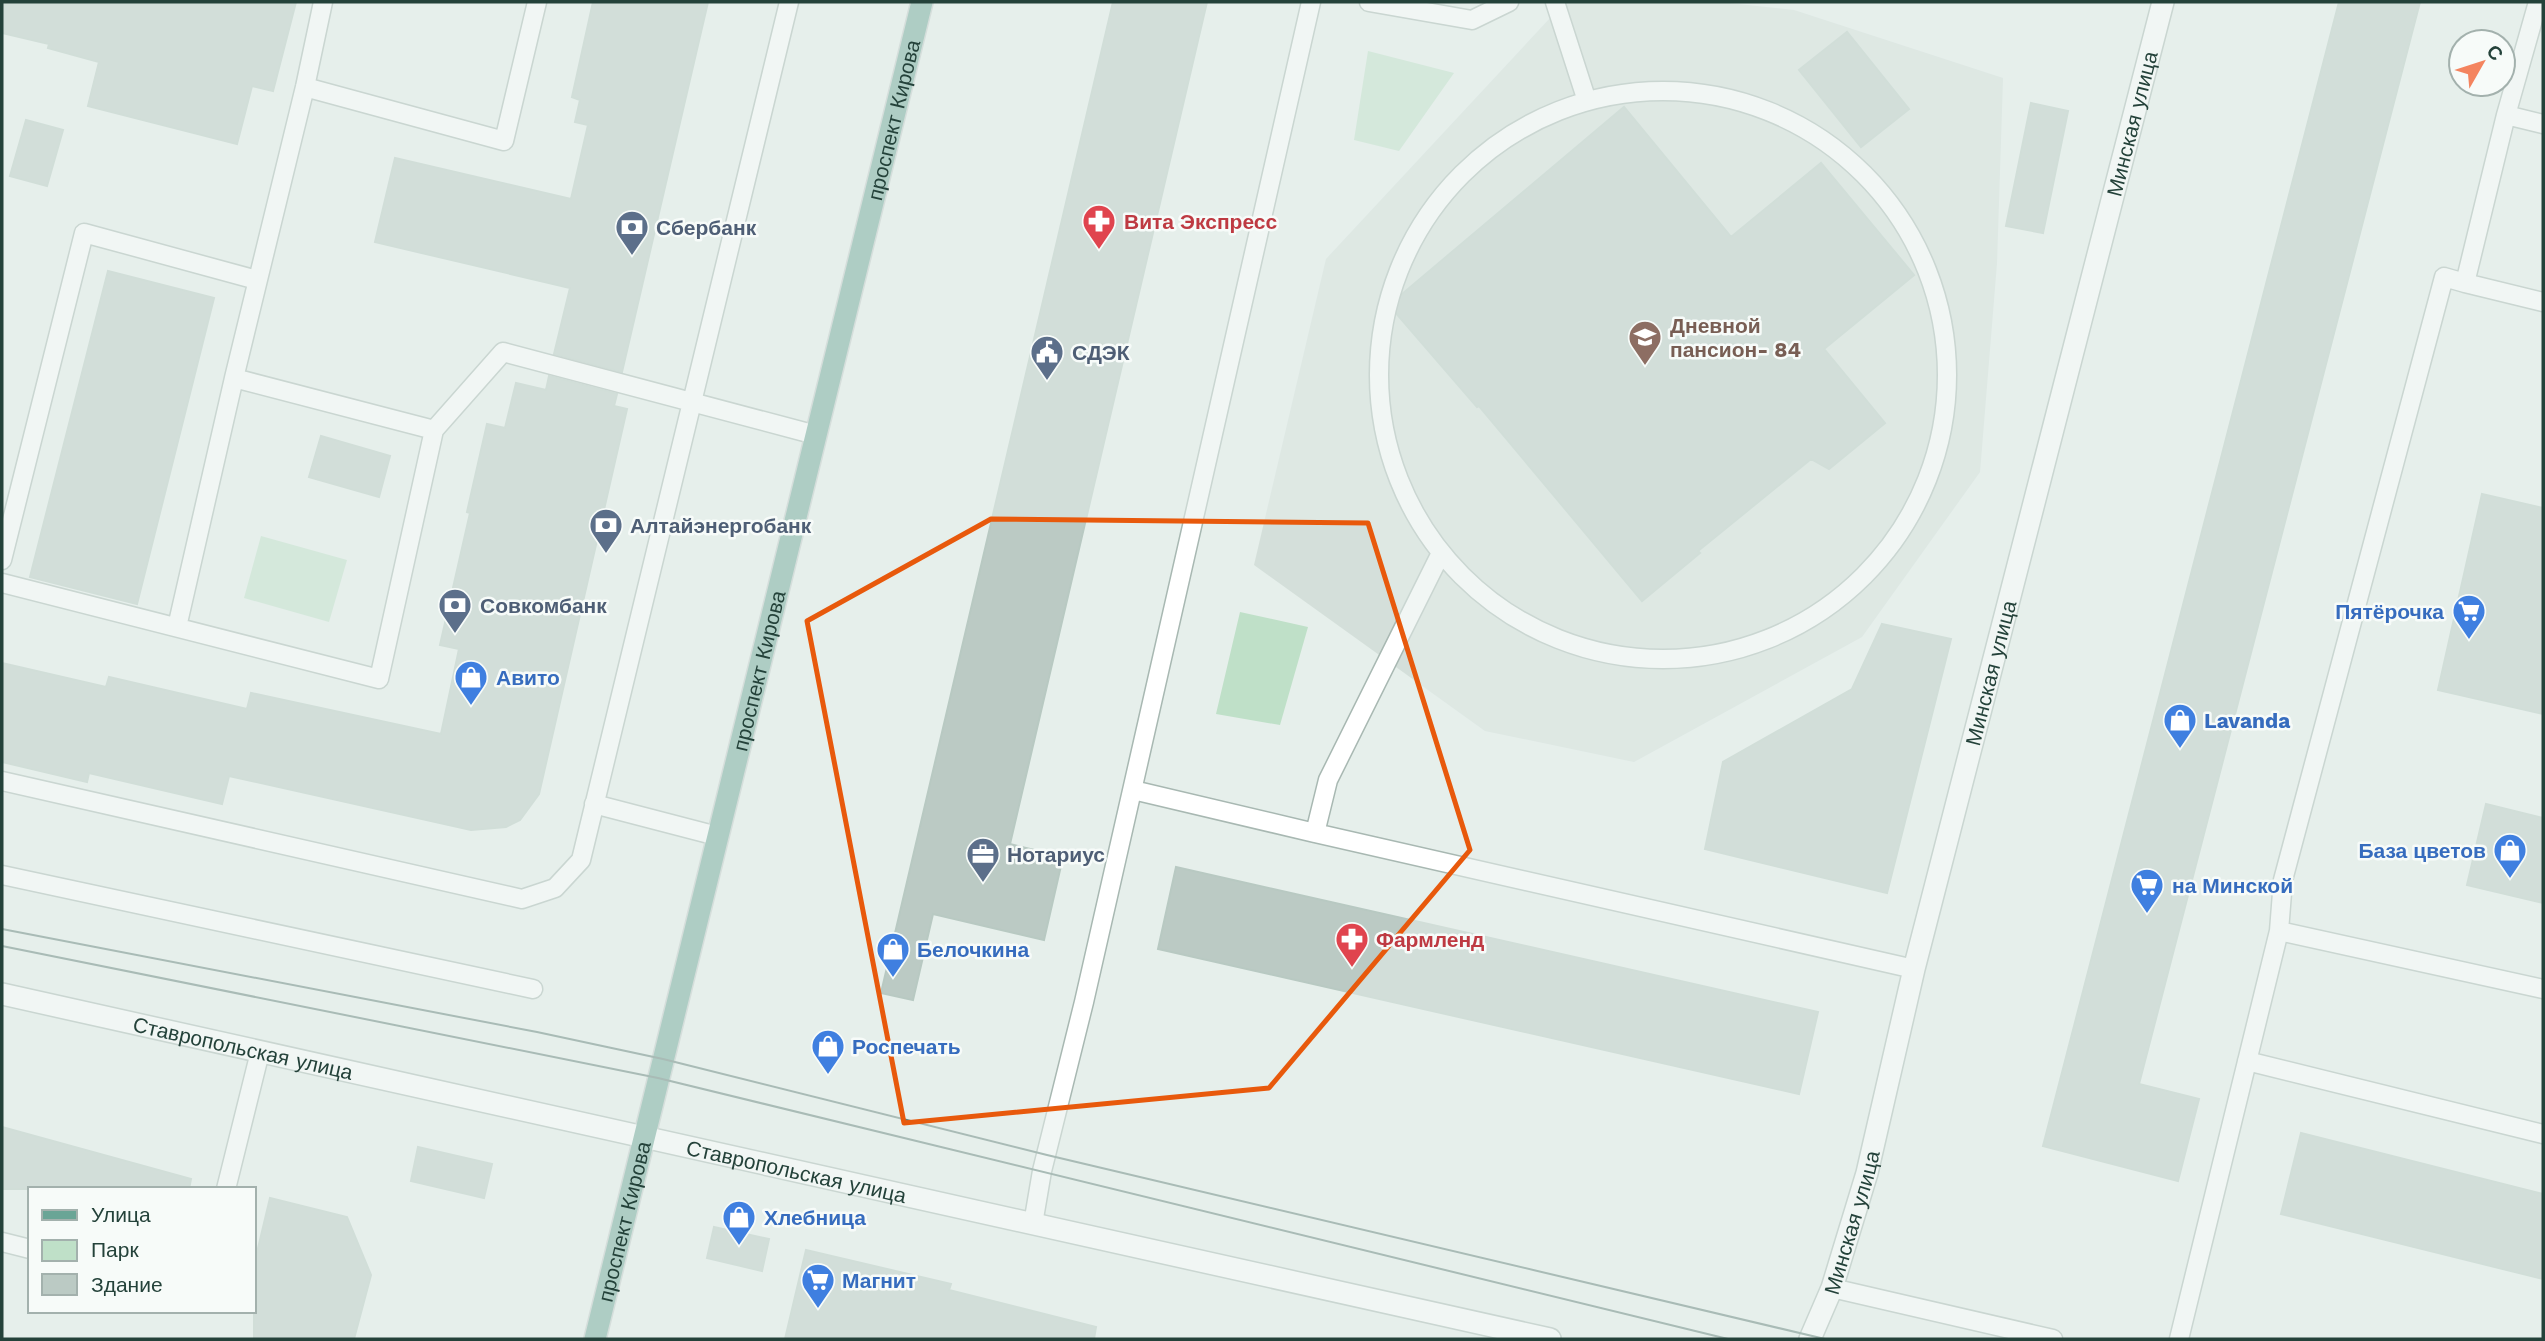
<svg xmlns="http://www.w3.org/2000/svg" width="2545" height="1341" viewBox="0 0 2545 1341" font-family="'Work Sans',sans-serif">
	<rect width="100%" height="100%" fill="#e6efeb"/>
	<!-- built -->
	<path fill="#d4dfda" d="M 1565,2 L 1719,2 L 1794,10 L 2003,78 L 1997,263 L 1980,472 L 1862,637 L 1634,762 L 1485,731 L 1254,565 L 1326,259 Z"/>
	<!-- green -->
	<path fill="#bfe0c8" d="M 1368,51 L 1454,73 L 1399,151 L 1354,140 Z
		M 261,536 L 347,560 L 329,622 L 244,598 Z
		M 1240,612 L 1308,627 L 1280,725 L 1216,714 Z"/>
	<!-- building -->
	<path fill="#bbcac4" stroke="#b8c9c2" stroke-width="2" d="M 2,2 L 296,2 L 273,91 L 252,86 L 237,144 L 88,106 L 99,62 L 48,48 L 49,44 L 2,33 Z
		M 593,2 L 708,2 L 622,372 L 554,354 L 570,288 L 375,242 L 395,158 L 571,199 L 588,125 L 575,122 L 580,100 L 572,97 Z
		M 1113,2 L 1207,2 L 1010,844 L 1063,857 L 1044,940 L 933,914 L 913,1000 L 881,993 Z
		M 2339,2 L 2420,2 L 2139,1084 L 2199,1099 L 2178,1181 L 2043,1146 Z
		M 1847,32 L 1909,109 L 1861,147 L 1799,70 Z
		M 2031,103 L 2068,111 L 2043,233 L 2006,226 Z
		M 1624,107 L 1731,237 L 1821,163 L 1914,275 L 1824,349 L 1885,423 L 1829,469 L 1811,459 L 1698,551 L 1700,553 L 1642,601 L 1479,406 L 1477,407 L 1389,305 Z
		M 26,120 L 63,130 L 47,186 L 10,176 Z
		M 108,271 L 214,298 L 137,604 L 30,577 Z
		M 549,376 L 617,394 L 614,406 L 627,409 L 539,794 L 520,820 L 506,827 L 471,830 L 229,776 L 222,804 L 89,773 L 87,782 L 2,762 L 2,663 L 106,687 L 109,677 L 247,709 L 251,693 L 441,734 L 459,649 L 440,645 L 470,513 L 467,512 L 487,424 L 505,428 L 516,383 L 546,390 Z
		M 321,436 L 390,456 L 379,497 L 309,477 Z
		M 2482,494 L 2543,508 L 2543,714 L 2438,690 Z
		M 1882,624 L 1951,639 L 1887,893 L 1705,849 L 1723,762 L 1852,689 Z
		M 2486,804 L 2543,818 L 2543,903 L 2467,885 Z
		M 1176,867 L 1818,1012 L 1799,1094 L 1158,949 Z
		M 2,1127 L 191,1179 L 189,1189 L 2,1189 Z
		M 2301,1133 L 2543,1194 L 2543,1279 L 2281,1214 Z
		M 418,1147 L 492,1164 L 484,1198 L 411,1181 Z
		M 270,1198 L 347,1217 L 371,1275 L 354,1339 L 254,1339 L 254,1265 Z
		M 714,1227 L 769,1239 L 762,1271 L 707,1258 Z
		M 806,1250 L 951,1284 L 949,1290 L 1096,1327 L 1094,1339 L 785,1339 Z"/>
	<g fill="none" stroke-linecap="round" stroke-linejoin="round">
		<defs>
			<path id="service" d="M 1369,2 L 1472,20 L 1509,2
				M 1555,2 L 1586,98
				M 305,87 L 504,141 L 537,2
				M1379 375a284 284 0 1 1 568 0a284 284 0 1 1-568 0Z
				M 2506,115 L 2543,124
				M 2465,283 L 2543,302
				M 234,378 L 305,87 L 323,2
				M 2,560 L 84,233 L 257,280
				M 2,583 L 379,679 L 434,430 L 503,352 L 816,435
				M 177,627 L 234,378 L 434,430
				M 2,781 L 522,899 L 555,888 L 581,860 L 789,2
				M 1133,790 L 1315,833 L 1328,780 L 1440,555
				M 594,804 L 717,836
				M 1315,833 L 1914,969
				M 2,875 L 533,989
				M 2279,931 L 2543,989
				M 2247,1061 L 2543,1134
				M 226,1189 L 260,1052
				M 1033,1224 L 1042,1171 L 1084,1002 L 1311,2
				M 2,1242 L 30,1249
				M 1832,1288 L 2053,1339
				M 2179,1339 L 2279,931 L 2283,880 L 2444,277 L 2465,283 L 2506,115 L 2538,2"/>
			<g id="minor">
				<path id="s1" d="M 1810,1339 L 1832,1288 L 1867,1173 L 1914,969 L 2163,2"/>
			</g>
			<g id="tertiary">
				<path id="s2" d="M 2,994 L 1550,1339"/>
			</g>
			<g id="primary">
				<path id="s3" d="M 595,1339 L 922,2"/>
			</g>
		</defs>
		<!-- service casing -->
		<use href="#service" stroke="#a8b8b2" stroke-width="21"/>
		<!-- minor casing -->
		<use href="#minor" stroke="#a8b8b2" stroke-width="24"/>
		<!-- tertiary casing -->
		<use href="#tertiary" stroke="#a8b8b2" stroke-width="24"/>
		<!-- primary casing -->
		<use href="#primary" stroke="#c2cac8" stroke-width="24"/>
		<!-- service -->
		<use href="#service" stroke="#fff" stroke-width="18"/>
		<!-- minor -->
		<use href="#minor" stroke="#fff" stroke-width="21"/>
		<!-- tertiary -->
		<use href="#tertiary" stroke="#fff" stroke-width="21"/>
		<!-- primary -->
		<use href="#primary" stroke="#6aa596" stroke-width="21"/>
		<!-- tram -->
		<path stroke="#5f7d75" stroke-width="2" d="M 2,929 L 537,1032 L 663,1059 L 1047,1155 L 1825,1339
			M 2,946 L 658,1078 L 1728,1339"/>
	</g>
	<!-- marked area -->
	<path d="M0 0H2545V1341H0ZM 991,519 L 1368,523 L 1470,850 L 1269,1088 L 904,1123 L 807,621 Z" fill="#e6efeb" fill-opacity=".55" fill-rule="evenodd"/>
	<path fill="none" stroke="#e8590c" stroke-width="5" stroke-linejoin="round" d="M 991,519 L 1368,523 L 1470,850 L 1269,1088 L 904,1123 L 807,621 Z"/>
	<!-- icons -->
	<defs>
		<symbol id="pharmacy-pin" viewBox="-11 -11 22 30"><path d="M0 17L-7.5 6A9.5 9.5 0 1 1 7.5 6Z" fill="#e0444e" stroke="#f7fbf9"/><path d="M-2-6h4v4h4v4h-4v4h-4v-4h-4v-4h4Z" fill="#fff"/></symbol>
		<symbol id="bank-pin" viewBox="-11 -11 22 30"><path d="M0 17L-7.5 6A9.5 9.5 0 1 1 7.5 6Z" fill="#5c6f8a" stroke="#f7fbf9"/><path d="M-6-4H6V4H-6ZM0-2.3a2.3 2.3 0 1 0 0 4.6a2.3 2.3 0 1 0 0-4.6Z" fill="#fff"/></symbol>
		<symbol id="school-pin" viewBox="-11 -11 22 30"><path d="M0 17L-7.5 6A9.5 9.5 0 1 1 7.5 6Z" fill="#8d6e63" stroke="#f7fbf9"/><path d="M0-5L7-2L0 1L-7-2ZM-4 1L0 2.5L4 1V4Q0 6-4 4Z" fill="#fff"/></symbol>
		<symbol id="civic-pin" viewBox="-11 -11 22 30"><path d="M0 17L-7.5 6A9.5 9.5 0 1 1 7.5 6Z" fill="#5c6f8a" stroke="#f7fbf9"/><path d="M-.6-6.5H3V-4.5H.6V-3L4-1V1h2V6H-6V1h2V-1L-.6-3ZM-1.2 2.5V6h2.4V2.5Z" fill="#fff"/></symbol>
		<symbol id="supermarket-pin" viewBox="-11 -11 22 30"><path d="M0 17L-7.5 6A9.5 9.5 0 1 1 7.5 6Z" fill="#3f7fe0" stroke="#f7fbf9"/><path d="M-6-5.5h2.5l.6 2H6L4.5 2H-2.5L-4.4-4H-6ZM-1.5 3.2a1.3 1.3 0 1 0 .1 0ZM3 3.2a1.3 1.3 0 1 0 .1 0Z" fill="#fff"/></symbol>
		<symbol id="shop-pin" viewBox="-11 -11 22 30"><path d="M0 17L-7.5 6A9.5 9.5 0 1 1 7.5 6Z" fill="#3f7fe0" stroke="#f7fbf9"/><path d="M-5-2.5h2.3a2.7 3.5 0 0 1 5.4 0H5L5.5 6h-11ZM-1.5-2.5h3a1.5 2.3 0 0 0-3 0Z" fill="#fff"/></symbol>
		<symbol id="office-pin" viewBox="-11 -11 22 30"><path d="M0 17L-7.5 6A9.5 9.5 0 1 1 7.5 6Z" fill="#5c6f8a" stroke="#f7fbf9"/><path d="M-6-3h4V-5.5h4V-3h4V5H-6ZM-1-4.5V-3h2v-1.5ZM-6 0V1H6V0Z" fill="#fff"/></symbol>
	</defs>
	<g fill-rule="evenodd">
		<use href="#pharmacy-pin" x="1080" y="202" width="38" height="52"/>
		<use href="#bank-pin" x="613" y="208" width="38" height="52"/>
		<use href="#school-pin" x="1626" y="318" width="38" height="52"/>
		<use href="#civic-pin" x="1028" y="333" width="38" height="52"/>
		<use href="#bank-pin" x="587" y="506" width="38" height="52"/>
		<use href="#bank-pin" x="436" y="586" width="38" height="52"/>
		<use href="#supermarket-pin" x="2450" y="592" width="38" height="52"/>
		<use href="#shop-pin" x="452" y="658" width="38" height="52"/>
		<use href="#shop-pin" x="2161" y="701" width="38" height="52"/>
		<use href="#shop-pin" x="2491" y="831" width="38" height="52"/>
		<use href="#office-pin" x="964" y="835" width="38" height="52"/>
		<use href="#supermarket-pin" x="2128" y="866" width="38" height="52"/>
		<use href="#pharmacy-pin" x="1333" y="920" width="38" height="52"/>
		<use href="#shop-pin" x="874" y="930" width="38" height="52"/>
		<use href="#shop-pin" x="809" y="1027" width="38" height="52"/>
		<use href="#shop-pin" x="720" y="1198" width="38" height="52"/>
		<use href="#supermarket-pin" x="799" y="1261" width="38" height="52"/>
	</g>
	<g text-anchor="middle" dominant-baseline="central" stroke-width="5" stroke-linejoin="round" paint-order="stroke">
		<!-- street labels -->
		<g font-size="21" fill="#24423a" stroke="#f7fbf9">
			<text stroke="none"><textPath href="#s3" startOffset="1255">проспект Кирова</textPath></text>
			<text stroke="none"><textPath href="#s1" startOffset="1258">Минская улица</textPath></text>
			<text stroke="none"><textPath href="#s3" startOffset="688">проспект Кирова</textPath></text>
			<text stroke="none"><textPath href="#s1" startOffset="691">Минская улица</textPath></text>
			<text stroke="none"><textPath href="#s2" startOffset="247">Ставропольская улица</textPath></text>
			<text stroke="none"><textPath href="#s2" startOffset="814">Ставропольская улица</textPath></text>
			<text stroke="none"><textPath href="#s3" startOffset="121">проспект Кирова</textPath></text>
			<text stroke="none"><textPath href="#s1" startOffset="124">Минская улица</textPath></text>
		</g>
		<!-- health labels -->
		<g font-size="21" font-weight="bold" fill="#be3a42" stroke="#f7fbf9" text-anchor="start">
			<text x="1124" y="221">Вита Экспресс</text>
			<text x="1376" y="939">Фармленд</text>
		</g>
		<!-- service labels -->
		<g font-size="21" font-weight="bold" fill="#4e5e75" stroke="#f7fbf9" text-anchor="start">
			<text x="656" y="227">Сбербанк</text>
			<text x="1072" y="352">СДЭК</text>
			<text x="630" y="525">Алтайэнергобанк</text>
			<text x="480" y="605">Совкомбанк</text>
			<text x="1007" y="854">Нотариус</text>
		</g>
		<!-- education labels -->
		<g font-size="21" font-weight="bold" fill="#785e54" stroke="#f7fbf9" text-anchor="start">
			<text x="1670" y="325">Дневной<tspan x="1670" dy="24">пансион- 84</tspan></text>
		</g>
		<!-- shop labels -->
		<g font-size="21" font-weight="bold" fill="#366cbe" stroke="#f7fbf9" text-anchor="start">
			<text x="2444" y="611" text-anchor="end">Пятёрочка</text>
			<text x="496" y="677">Авито</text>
			<text x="2204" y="720">Lavanda</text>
			<text x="2486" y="850" text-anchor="end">База цветов</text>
			<text x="2172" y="885">на Минской</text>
			<text x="917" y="949">Белочкина</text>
			<text x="852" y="1046">Роспечать</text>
			<text x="764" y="1217">Хлебница</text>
			<text x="842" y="1280">Магнит</text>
		</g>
	</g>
	<!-- border -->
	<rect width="2545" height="1341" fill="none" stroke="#24423a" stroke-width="7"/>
	<!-- legend -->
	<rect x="28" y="1187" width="228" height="126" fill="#f7fbf9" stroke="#a3b1ad" stroke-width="2"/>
	<rect x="42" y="1210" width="35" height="10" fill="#6aa596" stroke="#a3b1ad" stroke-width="2"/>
	<text x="91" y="1222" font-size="21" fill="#24423a">Улица</text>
	<rect x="42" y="1240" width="35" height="21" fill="#bfe0c8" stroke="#a3b1ad" stroke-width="2"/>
	<text x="91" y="1257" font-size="21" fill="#24423a">Парк</text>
	<rect x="42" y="1274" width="35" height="21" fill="#bbcac4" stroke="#a3b1ad" stroke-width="2"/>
	<text x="91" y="1292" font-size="21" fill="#24423a">Здание</text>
	<!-- north arrow -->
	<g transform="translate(2482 63) rotate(51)"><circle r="33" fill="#f7fbf9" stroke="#a3b1ad" stroke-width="2"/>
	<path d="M0-5L12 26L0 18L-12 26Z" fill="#f4845f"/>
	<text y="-10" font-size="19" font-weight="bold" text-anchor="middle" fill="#24423a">С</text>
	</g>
</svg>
